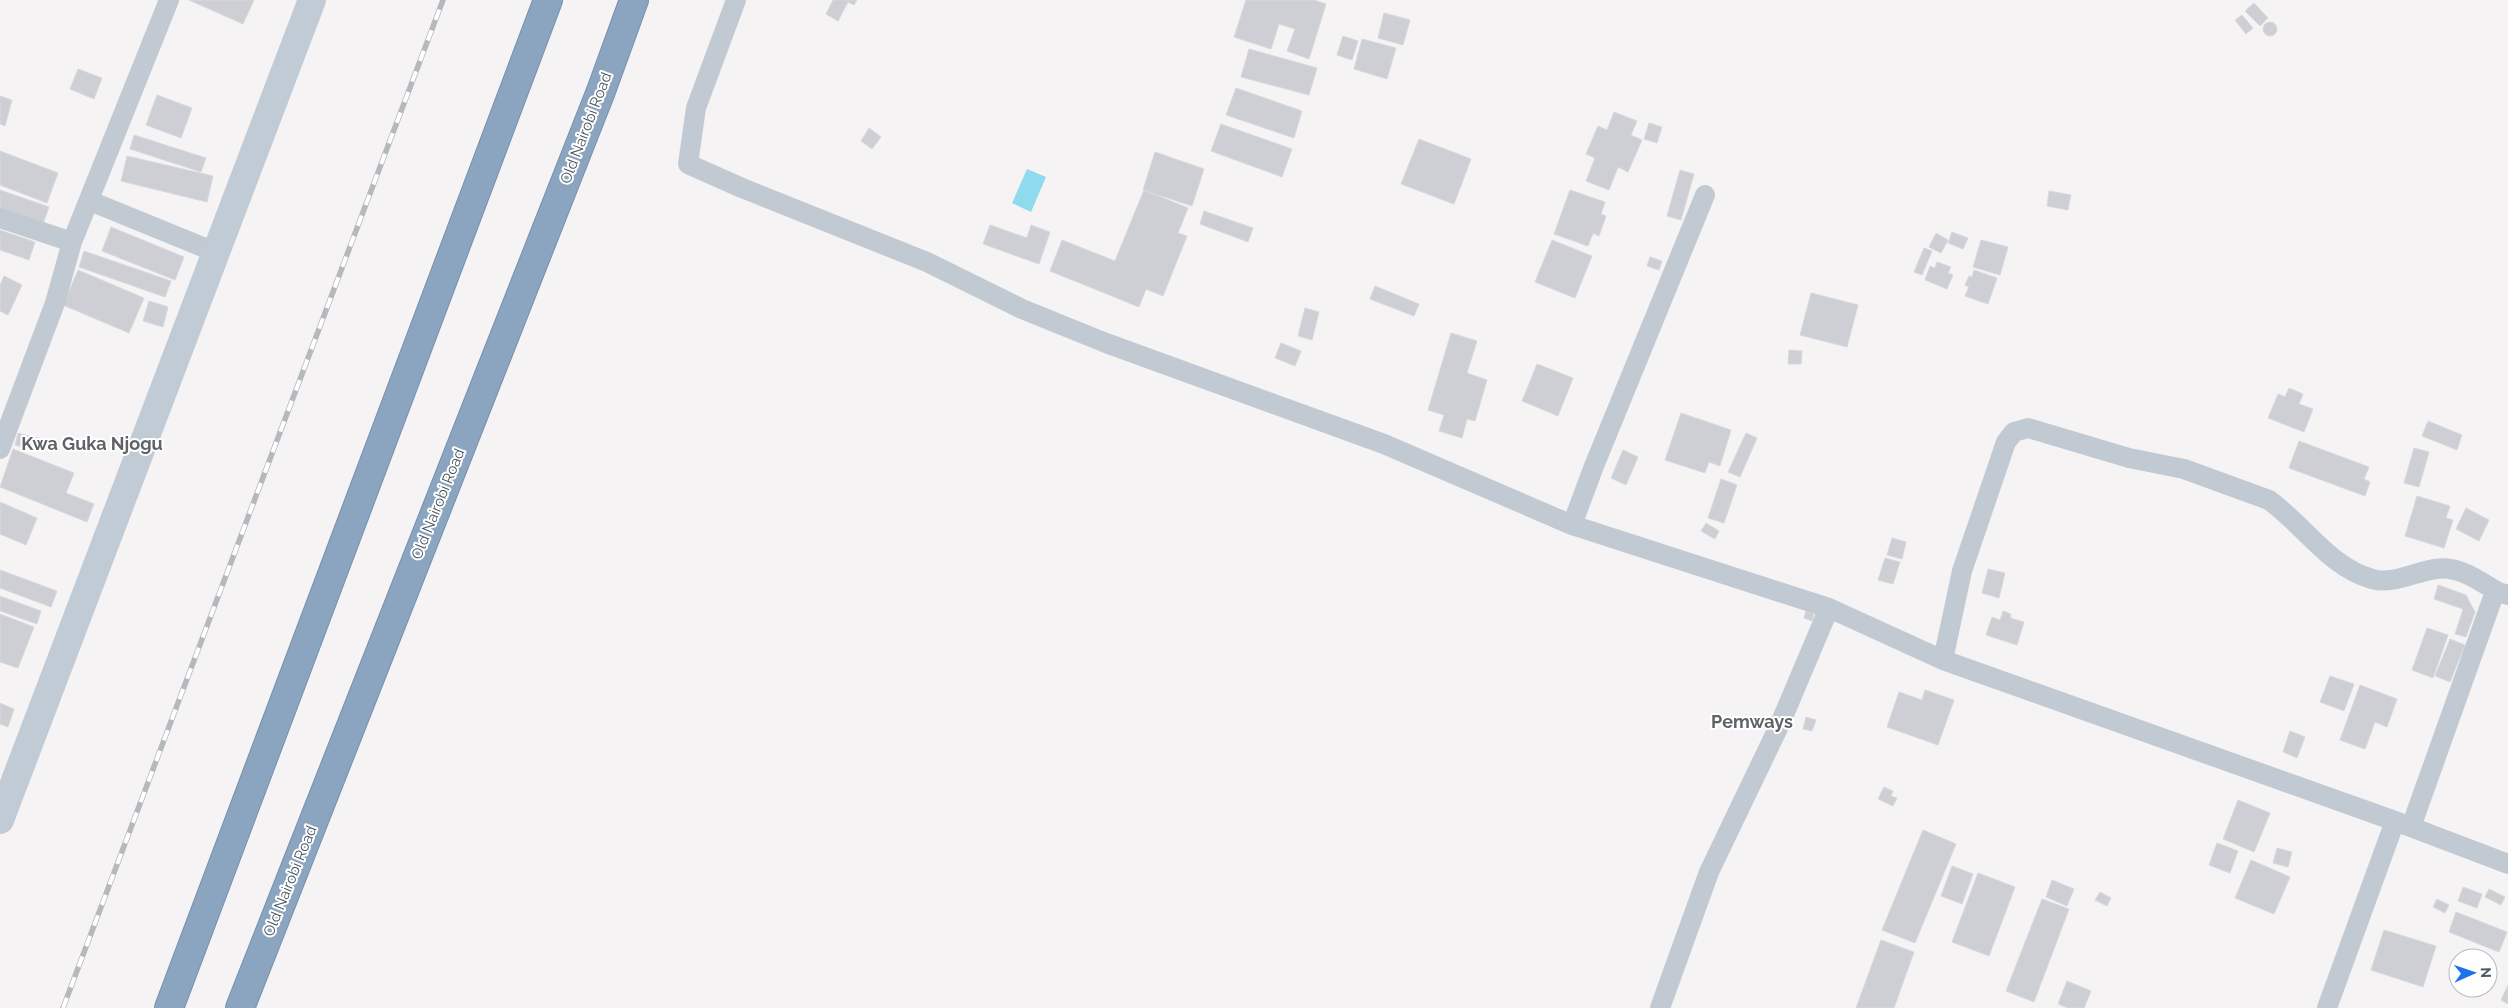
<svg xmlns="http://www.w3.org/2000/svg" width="2508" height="1008" viewBox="0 0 2508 1008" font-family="Raleway,sans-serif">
	<rect width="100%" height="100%" fill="#f5f3f3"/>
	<!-- water -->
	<path fill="#90daee" d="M 1027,169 L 1046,177 L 1031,212 L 1012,203 Z"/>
	<!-- building -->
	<path fill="#cdcfd5" stroke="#d7d9de" d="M 189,0 L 254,0 L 243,24 Z
		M 833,0 L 857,0 L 854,5 L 848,2 L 838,21 L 826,14 Z
		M 1246,0 L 1314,0 L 1326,4 L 1309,59 L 1287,51 L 1295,29 L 1279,24 L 1271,49 L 1234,37 Z
		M 2254,3 L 2268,18 L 2260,26 L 2245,11 Z
		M 1384,13 L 1410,20 L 1403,45 L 1378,38 Z
		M 2242,15 L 2253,28 L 2246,34 L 2235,20 Z
		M2263 29a7 7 0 1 1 14 0a7 7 0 1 1-14 0Z
		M 1343,36 L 1358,41 L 1352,60 L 1337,55 Z
		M 1362,39 L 1396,48 L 1387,79 L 1354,69 Z
		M 1249,49 L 1317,68 L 1309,95 L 1241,77 Z
		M 78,69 L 102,78 L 94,99 L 70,89 Z
		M 1236,88 L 1302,111 L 1294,138 L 1226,115 Z
		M 157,95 L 192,108 L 181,138 L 146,125 Z
		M 0,96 L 12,100 L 5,126 L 0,124 Z
		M 1614,112 L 1637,121 L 1631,135 L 1642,140 L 1628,172 L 1618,167 L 1609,190 L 1586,181 L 1595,158 L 1586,154 L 1598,126 L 1607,130 Z
		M 1649,123 L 1662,127 L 1657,143 L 1644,139 Z
		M 1221,124 L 1292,149 L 1282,177 L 1211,151 Z
		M 869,128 L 881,137 L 872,149 L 861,141 Z
		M 134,135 L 206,158 L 201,172 L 130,149 Z
		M 1419,139 L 1471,159 L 1454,204 L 1401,184 Z
		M 0,151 L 58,173 L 47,203 L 0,185 Z
		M 1155,152 L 1204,169 L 1192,206 L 1143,190 Z
		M 127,156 L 213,176 L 207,202 L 121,181 Z
		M 1680,170 L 1694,174 L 1681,220 L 1667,216 Z
		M 0,190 L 49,207 L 43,224 L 0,209 Z
		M 1144,190 L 1188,208 L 1178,233 L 1187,236 L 1163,296 L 1146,289 L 1139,307 L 1050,271 L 1062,240 L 1115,261 Z
		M 1570,190 L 1605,202 L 1601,214 L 1606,216 L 1599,236 L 1593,233 L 1588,246 L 1554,234 Z
		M 2049,191 L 2071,195 L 2068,210 L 2047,206 Z
		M 1204,211 L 1253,228 L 1248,242 L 1200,224 Z
		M 990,225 L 1027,238 L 1031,225 L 1050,232 L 1039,264 L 983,244 Z
		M 111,227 L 184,257 L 175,280 L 102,251 Z
		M 0,230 L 35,242 L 29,260 L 0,250 Z
		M 1952,232 L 1968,238 L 1963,249 L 1948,243 Z
		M 1936,233 L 1948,240 L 1941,253 L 1929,247 Z
		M 1552,240 L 1592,256 L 1575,298 L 1535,282 Z
		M 1981,240 L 2008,247 L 2000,275 L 1973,267 Z
		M 1924,248 L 1932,251 L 1922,275 L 1914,272 Z
		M 84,251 L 171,281 L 165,297 L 79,267 Z
		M 1650,257 L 1662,261 L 1659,270 L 1647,266 Z
		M 1937,262 L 1951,267 L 1948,273 L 1953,275 L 1947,289 L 1925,280 L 1930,266 L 1935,268 Z
		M 78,270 L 144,298 L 129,333 L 63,305 Z
		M 1974,270 L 1997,278 L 1988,304 L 1965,296 L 1969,287 L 1965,285 L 1969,276 L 1972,277 Z
		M 4,276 L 22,285 L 8,315 L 0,311 L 0,285 Z
		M 1375,286 L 1419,304 L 1414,316 L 1370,299 Z
		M 1811,293 L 1858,305 L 1847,347 L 1800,335 Z
		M 149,301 L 168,307 L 163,327 L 143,321 Z
		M 1305,308 L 1319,312 L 1312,340 L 1298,336 Z
		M 1451,333 L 1477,341 L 1467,373 L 1487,380 L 1475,421 L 1467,419 L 1462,438 L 1439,431 L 1444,415 L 1428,410 Z
		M 1281,343 L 1301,351 L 1295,366 L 1275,358 Z
		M 1789,350 L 1802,351 L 1801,364 L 1788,364 Z
		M 1537,364 L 1573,378 L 1558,416 L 1522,401 Z
		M 2289,388 L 2303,394 L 2299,404 L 2313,409 L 2304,432 L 2268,418 L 2278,394 L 2285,397 Z
		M 1681,413 L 1731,430 L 1720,466 L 1709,462 L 1705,473 L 1665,460 Z
		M 2428,421 L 2462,435 L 2457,450 L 2422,436 Z
		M 18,433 L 42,439 L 38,451 L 15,445 Z
		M 1746,433 L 1757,438 L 1740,477 L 1728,472 Z
		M 2299,441 L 2369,467 L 2364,479 L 2370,482 L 2365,496 L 2289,468 Z
		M 2414,448 L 2429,452 L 2419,487 L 2404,483 Z
		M 13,449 L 74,473 L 66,493 L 94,504 L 87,522 L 0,487 Z
		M 1623,450 L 1638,457 L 1626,485 L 1611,478 Z
		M 1721,479 L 1737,485 L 1724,523 L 1708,518 Z
		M 2417,496 L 2450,506 L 2446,518 L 2453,520 L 2444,548 L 2405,536 Z
		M 0,502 L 37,518 L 26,545 L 0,534 Z
		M 2466,508 L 2489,520 L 2479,541 L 2456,529 Z
		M 1706,523 L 1719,531 L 1715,539 L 1701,531 Z
		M 1892,538 L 1906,542 L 1902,559 L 1887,555 Z
		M 1885,558 L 1900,562 L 1893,584 L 1878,580 Z
		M 1988,569 L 2005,573 L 1999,598 L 1982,593 Z
		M 0,570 L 57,591 L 51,607 L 0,588 Z
		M 2438,585 L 2466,595 L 2475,612 L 2466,637 L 2455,634 L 2463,609 L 2434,599 Z
		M 0,596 L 41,611 L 37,624 L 0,611 Z
		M 1806,611 L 1814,614 L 1812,621 L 1804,618 Z
		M 2003,611 L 2011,614 L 2010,618 L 2024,622 L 2017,645 L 1986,635 L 1992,617 L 2000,620 Z
		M 0,614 L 34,627 L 18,668 L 0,662 Z
		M 2427,628 L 2448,635 L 2433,678 L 2412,670 Z
		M 2450,639 L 2465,645 L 2450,682 L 2435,676 Z
		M 2330,676 L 2354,684 L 2344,711 L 2320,702 Z
		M 2360,685 L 2397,699 L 2387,727 L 2375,722 L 2365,749 L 2340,740 Z
		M 1925,690 L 1954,700 L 1938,745 L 1887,727 L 1899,692 L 1922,700 Z
		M 0,703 L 14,709 L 8,727 L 0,724 Z
		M 1806,717 L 1816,720 L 1812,731 L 1803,729 Z
		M 2290,731 L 2305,737 L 2297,758 L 2283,752 Z
		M 1884,787 L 1893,791 L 1891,796 L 1897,798 L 1893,806 L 1878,799 Z
		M 2238,800 L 2270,813 L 2254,852 L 2223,839 Z
		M 1923,830 L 1956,844 L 1915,943 L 1882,930 Z
		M 2217,843 L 2238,851 L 2230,873 L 2209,865 Z
		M 2277,848 L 2292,852 L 2288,867 L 2273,863 Z
		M 2251,860 L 2290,877 L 2274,914 L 2235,898 Z
		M 1952,866 L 1973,874 L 1962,904 L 1941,896 Z
		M 1978,873 L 2015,887 L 1989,956 L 1952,942 Z
		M 2052,880 L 2074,889 L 2067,906 L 2046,897 Z
		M 2463,887 L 2482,894 L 2477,908 L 2458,901 Z
		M 2489,889 L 2505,897 L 2501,905 L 2485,897 Z
		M 2100,892 L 2111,898 L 2107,906 L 2095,900 Z
		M 2042,899 L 2069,909 L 2034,1002 L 2006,991 Z
		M 2437,899 L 2449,905 L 2445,913 L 2433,907 Z
		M 2456,912 L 2507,932 L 2499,952 L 2449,932 Z
		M 2384,930 L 2436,946 L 2423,987 L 2371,970 Z
		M 1881,940 L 1914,952 L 1894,1008 L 1856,1008 Z
		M 2067,981 L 2091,991 L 2084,1008 L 2068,1008 L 2058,1004 Z
		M 2508,985 L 2508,1004 L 2501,1000 Z"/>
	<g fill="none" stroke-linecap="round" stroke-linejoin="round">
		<defs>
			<path id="highway" d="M 169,1008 L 548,0
				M 240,1008 L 601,91 L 634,0"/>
		</defs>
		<!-- highway casing -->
		<use href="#highway" stroke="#7690ad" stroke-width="30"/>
		<!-- street -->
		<path stroke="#c1cad2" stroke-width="20" d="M 736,0 L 696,108 L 688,164 L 742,188 L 927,262 L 1022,309 L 1106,343 L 1384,444 L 1572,525 L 1829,608 L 1943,660 L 2395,821 L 2508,864
			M 90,201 L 215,252
			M 0,218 L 72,242
			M 0,449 L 55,303 L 72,242 L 169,0
			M 1572,525 L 1594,466 L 1705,195
			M 1943,660 L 1962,571 L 2006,442 L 2014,432 L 2028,428 L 2129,458 L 2184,469 L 2269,500 C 2304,525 2329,567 2372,579 C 2392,585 2415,572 2435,569 C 2459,565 2479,581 2498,592
			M 2411,827 L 2492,600 L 2498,592 L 2508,595
			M 1660,1008 L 1709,872 L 1780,724 L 1829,608
			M 2327,1008 L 2395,821"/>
		<!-- secondary -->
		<path stroke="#c1cbd6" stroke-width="28" d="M 0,820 L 312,0"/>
		<!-- highway -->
		<use href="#highway" stroke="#8ba5c1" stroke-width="28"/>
		<defs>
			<path id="rail" d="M 63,1008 L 443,0"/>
		</defs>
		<!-- rail casing -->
		<use href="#rail" stroke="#b5b8bd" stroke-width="5.5"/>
		<!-- rail -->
		<use href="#rail" stroke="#fff" stroke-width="4" stroke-dasharray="11" stroke-linecap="butt"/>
	</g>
	<g text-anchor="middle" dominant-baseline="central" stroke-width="4" stroke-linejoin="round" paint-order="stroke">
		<!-- street labels -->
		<g font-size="15" fill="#4a5661" stroke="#fff">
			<text transform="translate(586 128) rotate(-69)">Old Nairobi Road</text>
			<text transform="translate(438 504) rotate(-68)">Old Nairobi Road</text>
			<text transform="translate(290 881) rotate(-68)">Old Nairobi Road</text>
		</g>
		<!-- quarter labels -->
		<g font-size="18" font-weight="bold" fill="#5f6368" stroke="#fff">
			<text x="92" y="443">Kwa Guka Njogu</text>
			<text x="1752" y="721">Pemways</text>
		</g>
	</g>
	<!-- north arrow -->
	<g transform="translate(2473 973) rotate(88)"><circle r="24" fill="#ffffff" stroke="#b7bbc0"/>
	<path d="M0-4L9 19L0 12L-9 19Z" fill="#1a73e8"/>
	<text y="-8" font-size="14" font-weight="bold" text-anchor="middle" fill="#4a5661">N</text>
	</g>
</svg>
